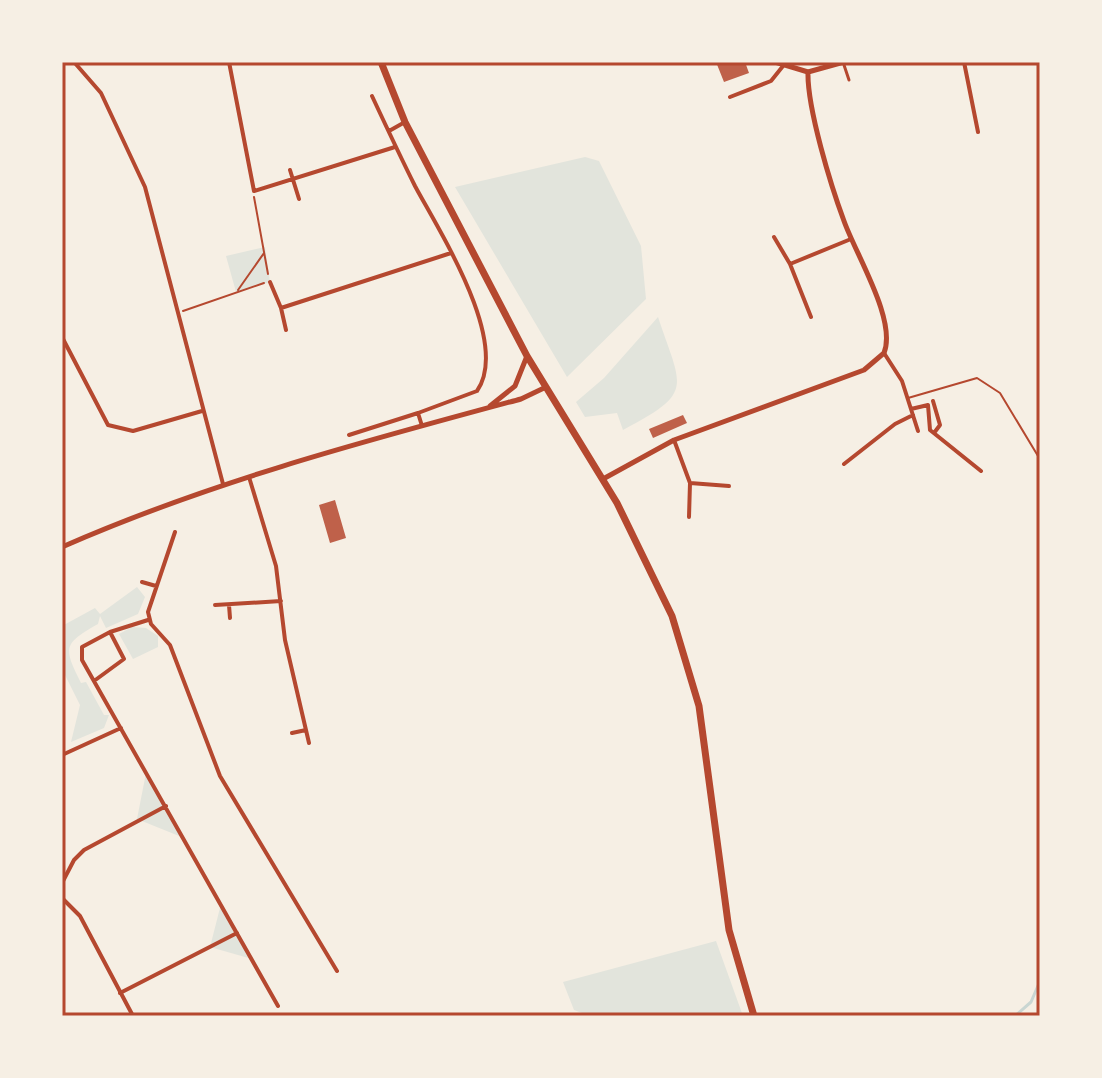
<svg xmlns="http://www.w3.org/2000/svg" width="1102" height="1078" viewBox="0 0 1102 1078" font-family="Barlow,sans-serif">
	<rect width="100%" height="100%" fill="#f6efe4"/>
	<!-- green -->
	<path fill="#e2e4dc" d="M 585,157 L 599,161 L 641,246 L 646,299 L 567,377 L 455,187 Z
		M 265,247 L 270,282 L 236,292 L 226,256 Z
		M 658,317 C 682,389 695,392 623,430 L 617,413 L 585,417 L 576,402 L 604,378 Z
		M 137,587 L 145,597 L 138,614 L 106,628 L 100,616 L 98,624 C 63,644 63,647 81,683 L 86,682 L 104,715 L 109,715 L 104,728 L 71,742 L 80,705 L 62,669 L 62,626 L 95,608 L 100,614 Z
		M 132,627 L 146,628 L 158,636 L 158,647 L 133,659 L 119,634 Z
		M 146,773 L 184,838 L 137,819 Z
		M 221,904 L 252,959 L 210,947 Z
		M 716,941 L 743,1016 L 590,1016 L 574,1010 L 563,982 Z"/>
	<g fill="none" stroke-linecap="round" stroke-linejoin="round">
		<!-- stream -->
		<path stroke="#c9d6d2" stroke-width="3" d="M 1015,1016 L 1031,1002 L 1040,981"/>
	</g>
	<!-- building -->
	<path fill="#bf614a" d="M 716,62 L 745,62 L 749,73 L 724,82 Z
		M 683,415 L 687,423 L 653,438 L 649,429 Z
		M 335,500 L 346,538 L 330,543 L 319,505 Z"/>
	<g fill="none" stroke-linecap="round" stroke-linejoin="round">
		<!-- path -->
		<path stroke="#b5482f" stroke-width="2" d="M 254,197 L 268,274
			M 238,290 L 264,253
			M 183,311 L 264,283"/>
		<!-- service -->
		<path stroke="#b5482f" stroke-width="2" d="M 908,398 L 977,378 L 1000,393 L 1038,456"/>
		<!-- pedestrian -->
		<path stroke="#b5482f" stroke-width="3" d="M 843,62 L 849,80"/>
		<!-- minor -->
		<path stroke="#b5482f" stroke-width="4" d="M 74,62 L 101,93 L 145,187 L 223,484
			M 229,62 L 254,191 L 395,147
			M 964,62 L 978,132
			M 372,96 C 386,126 400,156 415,186 C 439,231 511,342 477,391 L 418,413
			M 730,97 L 771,81 L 783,66
			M 389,131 L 405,122
			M 290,170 L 299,199
			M 774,237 L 790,264
			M 270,282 L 281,308 L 451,253
			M 281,308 L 286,330
			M 811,317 L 790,264 L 851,239
			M 62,337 L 108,425 L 133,431 L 202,411
			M 884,353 L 902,381 L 918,431
			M 933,401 L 940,425 L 934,433
			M 911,409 L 928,405 L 930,430 L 981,471
			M 349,435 L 418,413 L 422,426
			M 674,440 L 690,483 L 729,486
			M 844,464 L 895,424 L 913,415
			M 249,477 L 276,566 L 285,640 L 309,743
			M 689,517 L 690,483
			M 175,532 L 148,612 L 151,624 L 170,645 L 220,776 L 337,971
			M 142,582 L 156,586
			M 215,605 L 281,601
			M 229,605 L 230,618
			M 110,632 L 148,620
			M 94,681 L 124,659 L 110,632 L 82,647 L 82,660 L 278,1006
			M 292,733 L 306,730
			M 62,755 L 121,728
			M 62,883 L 74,860 L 84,850 L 166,806
			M 62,898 L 80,916 L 133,1016
			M 120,993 L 237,933"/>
		<!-- tertiary -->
		<path stroke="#b5482f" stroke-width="5" d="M 775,62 L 808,72 L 844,62
			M 490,406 L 515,386 L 527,356
			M 603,479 L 674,440 L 864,370 L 884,353 C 897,320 856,255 844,221 C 831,186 807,108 808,72
			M 62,547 C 210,482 365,441 521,399 L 544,388"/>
		<!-- trunk -->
		<path stroke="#b5482f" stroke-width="7" d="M 381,62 L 405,122 L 527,356 L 617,503 L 672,616 L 699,706 L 729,930 L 754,1016"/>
	</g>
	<!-- border -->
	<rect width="1102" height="1078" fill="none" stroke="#f6efe4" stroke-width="128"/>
	<rect x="64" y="64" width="974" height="950" fill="none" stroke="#b5482f" stroke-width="3"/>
</svg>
